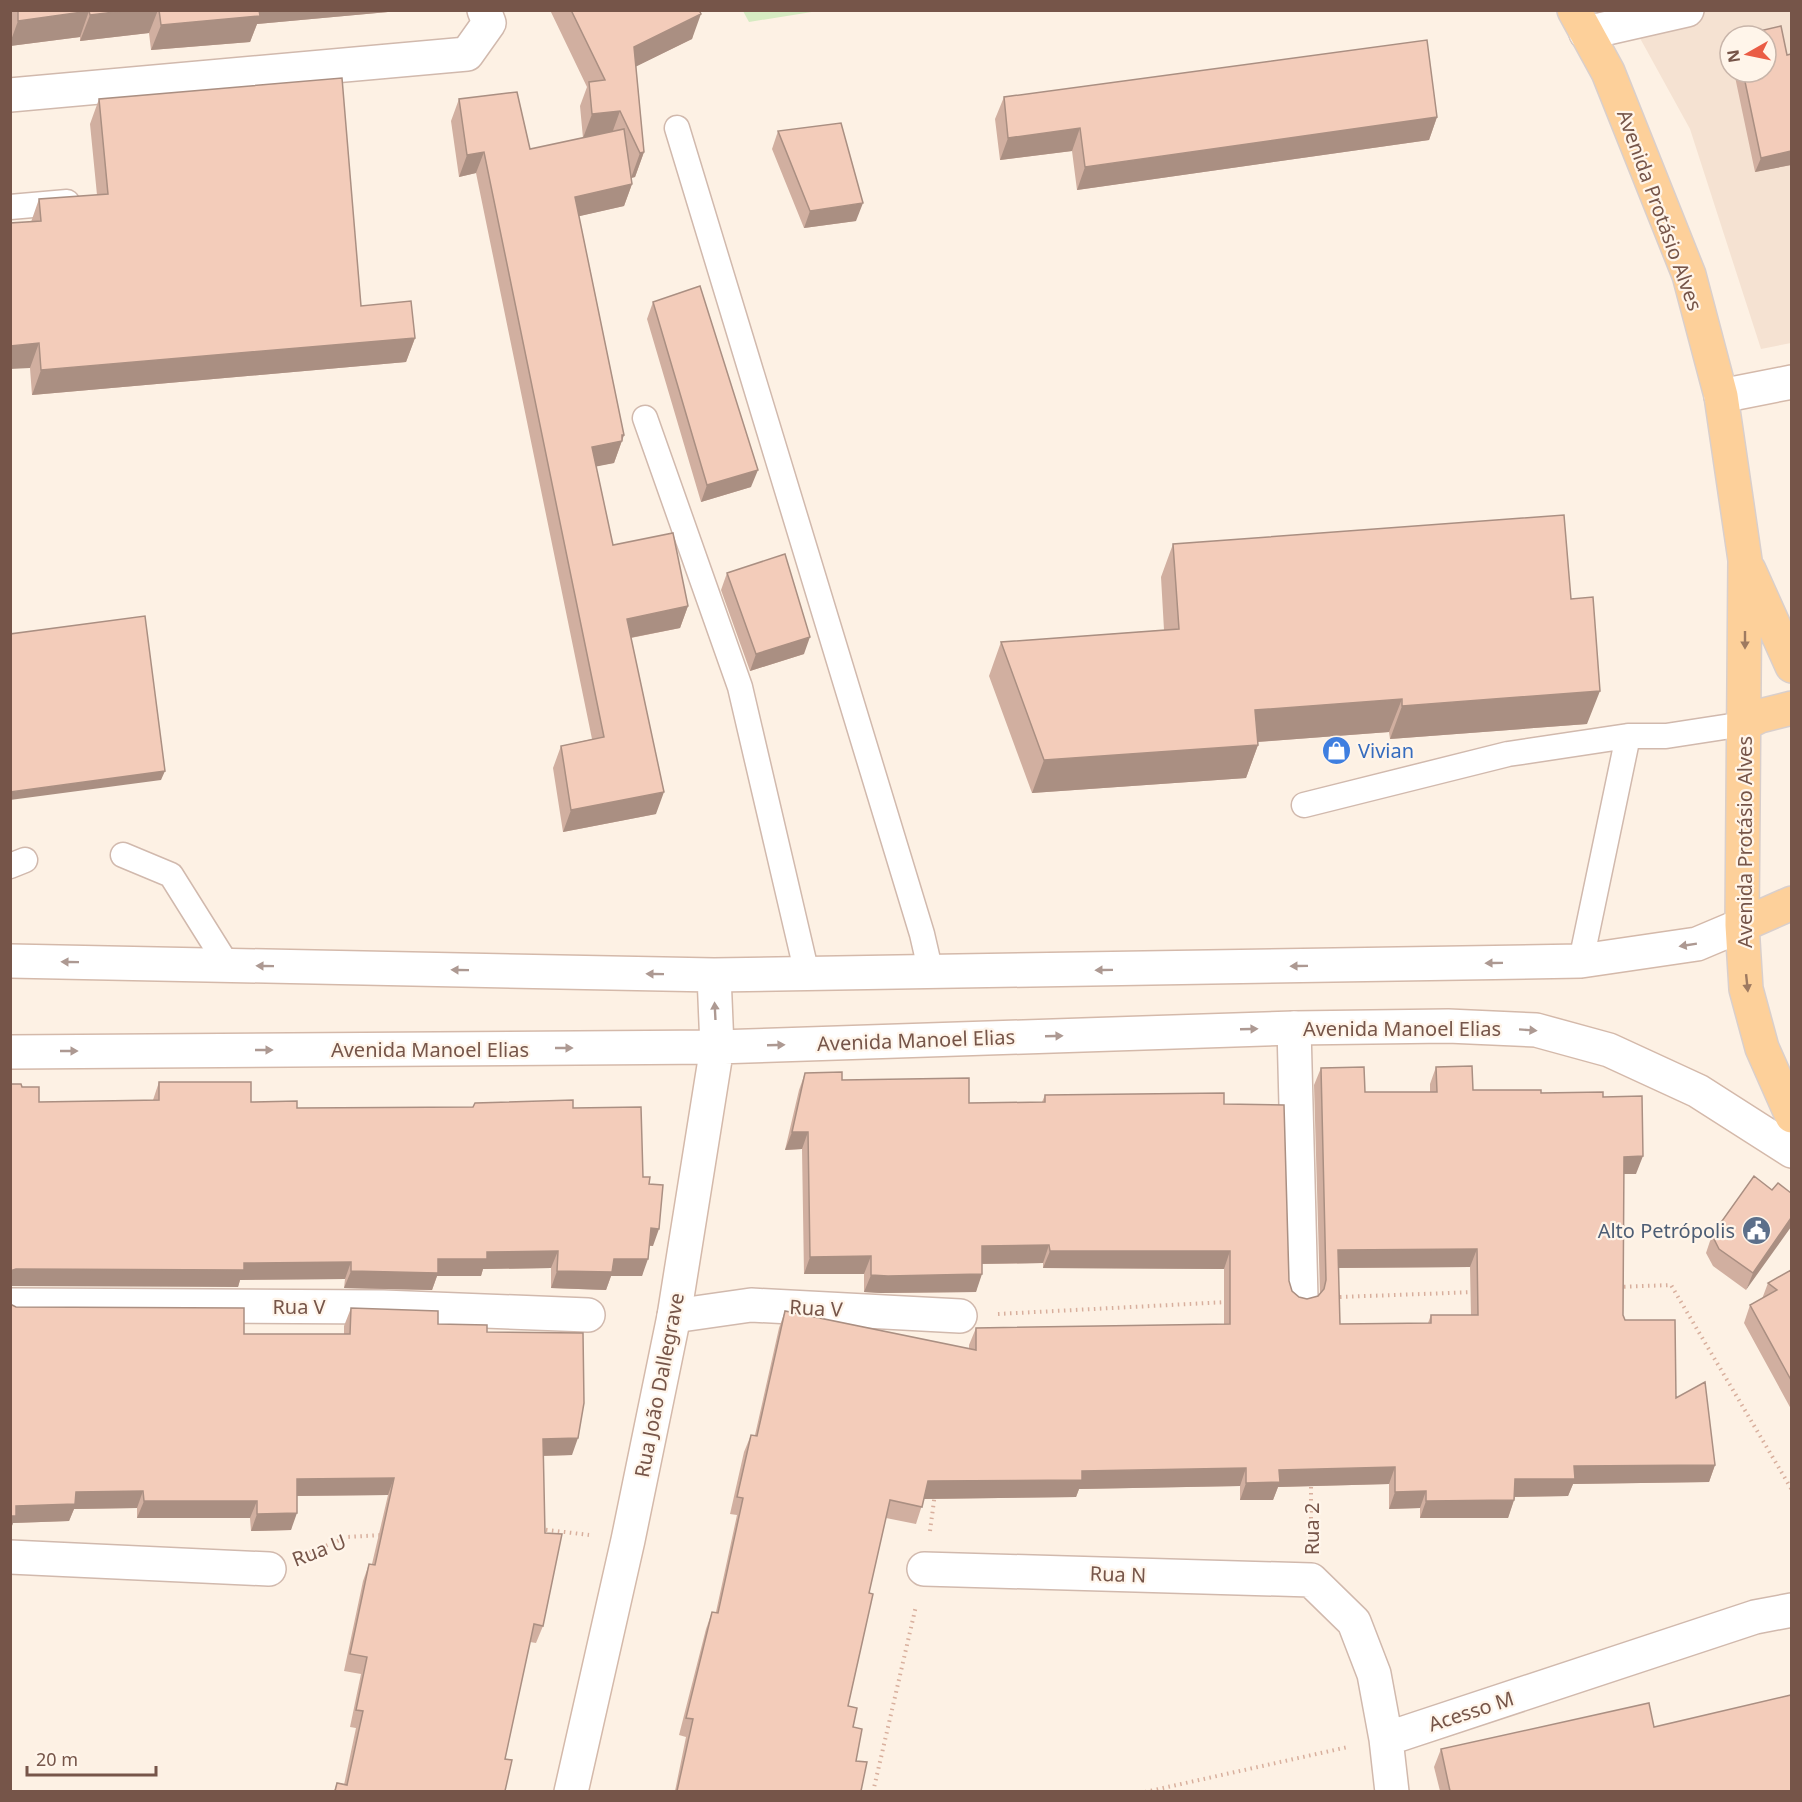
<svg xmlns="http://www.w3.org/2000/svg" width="1802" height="1802" viewBox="0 0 1802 1802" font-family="'Noto Sans',sans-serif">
	<rect width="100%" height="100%" fill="#fdf1e4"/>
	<!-- residential -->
	<path fill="#f5e2d2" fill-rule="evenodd" d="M 1625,11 L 1791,11 L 1791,343 L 1761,349 L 1690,129 ZM 1730,36 L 1766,36 L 1766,72 L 1730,72 Z"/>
	<!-- green -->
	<path fill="#d6ebc2" d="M 743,11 L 818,11 L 749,22 Z"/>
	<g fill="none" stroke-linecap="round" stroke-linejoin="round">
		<defs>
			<path id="lane" d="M 677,128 L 922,934 L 931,973
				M 10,207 L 67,202
				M 645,418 L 740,687 L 807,974
				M 1628,736 L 1666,736 L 1744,724
				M 1304,805 L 1508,754 L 1628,736 L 1581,961
				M 123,855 L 171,875 L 228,966
				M 10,866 L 25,860"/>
			<path id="street" d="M 1586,33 L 1687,10
				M 10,95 L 467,54 L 489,23 L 484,10
				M 1294,1028 L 1301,1298
				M 10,1305 L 383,1307 L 588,1315
				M 674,1316 L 751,1305 L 960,1316
				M 10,1557 L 269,1569
				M 924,1569 L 1311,1580 L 1354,1622 L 1374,1674 L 1386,1739 L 1392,1792
				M 1386,1739 L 1755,1617 L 1792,1610"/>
			<path id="secondary" d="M 1721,396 L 1792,382
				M 10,961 L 714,975 L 1581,961 L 1697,944 L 1742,925
				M 10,1052 L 717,1047 L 1294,1028 L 1448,1026 L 1536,1030 L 1609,1050 L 1698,1091 L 1792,1151
				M 571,1792 L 628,1540 L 674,1316 L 717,1047 L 714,975"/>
			<path id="primary" d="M 1574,10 L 1608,72 L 1689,275 L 1721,396 L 1745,560 L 1742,925 L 1746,989 L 1762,1048 L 1792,1116
				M 1749,570 L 1792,666
				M 1744,724 L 1760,716 L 1792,708
				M 1742,925 L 1792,903"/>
		</defs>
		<!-- lane casing -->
		<use href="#lane" stroke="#d1b9ad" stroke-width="27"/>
		<!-- street casing -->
		<use href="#street" stroke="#d1b9ad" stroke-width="36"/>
		<!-- secondary casing -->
		<use href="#secondary" stroke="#d4b9aa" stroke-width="36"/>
		<!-- primary casing -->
		<use href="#primary" stroke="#d9cfcc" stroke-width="36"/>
		<!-- path -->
		<path stroke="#d8af9d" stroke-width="4" stroke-dasharray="1.5 4.5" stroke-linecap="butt" d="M 1618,1287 L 1671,1285 L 1792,1490
			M 1340,1297 L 1476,1292
			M 998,1314 L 1227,1302
			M 1311,1481 L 1311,1543
			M 540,1529 L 589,1535
			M 930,1531 L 935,1493
			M 304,1555 L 347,1537 L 383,1535
			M 873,1792 L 916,1606
			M 1145,1792 L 1348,1747"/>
		<!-- lane -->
		<use href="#lane" stroke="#fff" stroke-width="24"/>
		<!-- street -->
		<use href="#street" stroke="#fff" stroke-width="33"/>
		<!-- secondary -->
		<use href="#secondary" stroke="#fff" stroke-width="33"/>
		<!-- primary -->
		<use href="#primary" stroke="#fdd09a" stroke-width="33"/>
	</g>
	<!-- wall -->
	<path fill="#d1afa0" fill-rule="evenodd" d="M 10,10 L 389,10 L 388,12 L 257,24 L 250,42 L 151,50 L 149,33 L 80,41 L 80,37 L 10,46 Z
		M 550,10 L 699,10 L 692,39 L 636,66 L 644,152 L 635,177 L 631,178 L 632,184 L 624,206 L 579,216 L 624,435 L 614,463 L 596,466 L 613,545 L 688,606 L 680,628 L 631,638 L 656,814 L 563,832 L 553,768 L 561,746 L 592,739 L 476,173 L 459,177 L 451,121 L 459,99 L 530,149 L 583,138 L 580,106 L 587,87 Z
		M 1791,54 L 1791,165 L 1755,172 L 1734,72 L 1766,72 L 1787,55 Z
		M 1004,97 L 1437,117 L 1429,140 L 1077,190 L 1072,151 L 1000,160 L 995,119 Z
		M 99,99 L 361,306 L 415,338 L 406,362 L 32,395 L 30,368 L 31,222 L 39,199 L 97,195 L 90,124 Z
		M 778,131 L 856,221 L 804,228 L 772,149 Z
		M 653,302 L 751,487 L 701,502 L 647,319 Z
		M 1173,544 L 1571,599 L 1587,724 L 1390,739 L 1389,732 L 1258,742 L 1258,745 L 1246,778 L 1032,793 L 989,676 L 1001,642 L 1164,630 L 1161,577 Z
		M 727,573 L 804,654 L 750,671 L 721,590 Z
		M 1436,1067 L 1473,1090 L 1603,1097 L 1636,1174 L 1624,1174 L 1623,1315 L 1625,1320 L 1676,1398 L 1715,1465 L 1709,1482 L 1573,1484 L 1568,1496 L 1515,1497 L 1508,1518 L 1420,1518 L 1420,1508 L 1389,1509 L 1389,1484 L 1278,1487 L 1273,1500 L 1240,1500 L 1240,1486 L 1079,1489 L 1076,1497 L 924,1499 L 916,1524 L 886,1518 L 869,1593 L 848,1706 L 853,1727 L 856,1761 L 861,1791 L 675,1791 L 686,1737 L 679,1735 L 706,1629 L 712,1612 L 716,1612 L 737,1515 L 730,1514 L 744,1452 L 751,1435 L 755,1435 L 779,1328 L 785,1311 L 969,1349 L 969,1345 L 976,1328 L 1224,1324 L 1224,1269 L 1043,1268 L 1043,1263 L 982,1264 L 976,1292 L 881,1293 L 864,1292 L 864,1274 L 804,1274 L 802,1149 L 785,1150 L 799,1090 L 805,1073 L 969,1103 L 1042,1102 L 1045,1095 L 1224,1104 L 1292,1291 L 1299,1297 L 1307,1299 L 1318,1296 L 1320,1294 L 1314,1085 L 1321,1068 L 1365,1092 L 1430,1092 L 1430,1084 ZM 1470,1267 L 1471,1315 L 1431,1315 L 1428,1323 L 1340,1324 L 1338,1268 Z
		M 159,1082 L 251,1102 L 297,1108 L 573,1108 L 649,1184 L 653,1246 L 649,1246 L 642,1276 L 611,1276 L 606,1290 L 551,1288 L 551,1268 L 483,1269 L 481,1276 L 437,1276 L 432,1290 L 344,1288 L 345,1279 L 240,1280 L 238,1287 L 22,1087 L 39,1102 L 153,1100 Z
		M 1772,1190 L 1791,1193 L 1746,1290 L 1713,1266 L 1706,1253 L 1712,1235 Z
		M 1791,1270 L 1791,1409 L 1744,1323 L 1750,1305 L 1762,1299 L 1768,1283 Z
		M 10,1304 L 16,1307 L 244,1334 L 344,1334 L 344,1326 L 351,1308 L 438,1324 L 487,1332 L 572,1455 L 543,1456 L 543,1626 L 536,1643 L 530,1642 L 505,1759 L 505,1791 L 334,1791 L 337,1783 L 344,1785 L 356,1728 L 350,1727 L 361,1674 L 344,1671 L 363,1581 L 369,1564 L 372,1564 L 388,1495 L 297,1496 L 291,1530 L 251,1531 L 250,1518 L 137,1518 L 137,1508 L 74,1509 L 69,1521 L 13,1523 L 10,1531 Z
		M 1654,1727 L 1791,1791 L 1440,1791 L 1434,1767 L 1441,1749 Z"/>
	<!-- shaded-wall -->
	<path fill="#aa8f82" d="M 131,10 L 158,10 L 149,33 L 80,41 L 90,15 Z
		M 254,10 L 389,10 L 388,12 L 257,24 L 250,42 L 151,50 L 161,25 Z
		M 89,11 L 80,37 L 10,46 L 10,43 L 18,21 Z
		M 701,14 L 692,39 L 625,72 L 634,47 Z
		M 620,111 L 611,136 L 583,138 L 592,114 Z
		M 1437,117 L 1429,140 L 1077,190 L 1085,167 Z
		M 1080,128 L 1072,151 L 1000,160 L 1008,138 Z
		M 1791,151 L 1791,165 L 1755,172 L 1761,158 Z
		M 484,152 L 476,173 L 459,177 L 467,155 Z
		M 644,152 L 635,177 L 631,178 L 640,153 Z
		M 632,184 L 624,206 L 567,219 L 575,197 Z
		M 863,203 L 856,221 L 804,228 L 810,211 Z
		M 415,338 L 406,362 L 32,395 L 41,370 Z
		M 39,343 L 30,368 L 10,369 L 10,346 Z
		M 622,435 L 624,435 L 614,463 L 584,469 L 592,447 Z
		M 758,470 L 751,487 L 701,502 L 707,485 Z
		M 688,606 L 680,628 L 619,640 L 627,619 Z
		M 810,637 L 804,654 L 750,671 L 756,654 Z
		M 1600,691 L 1587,724 L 1390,739 L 1402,706 Z
		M 1402,699 L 1389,732 L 1243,743 L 1255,710 Z
		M 1258,745 L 1246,778 L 1032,793 L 1044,760 Z
		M 165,771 L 161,780 L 10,800 L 10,792 Z
		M 664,792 L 656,814 L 563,832 L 571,810 Z
		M 792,1132 L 808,1132 L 802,1149 L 785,1150 Z
		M 1643,1156 L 1636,1174 L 1617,1174 L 1624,1157 Z
		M 1791,1218 L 1791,1227 L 1746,1290 L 1753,1273 Z
		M 651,1228 L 659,1229 L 653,1246 L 645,1245 Z
		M 1049,1245 L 1043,1263 L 976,1264 L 982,1246 Z
		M 1477,1249 L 1470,1267 L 1331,1268 L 1338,1250 Z
		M 558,1251 L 551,1268 L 483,1269 L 481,1276 L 437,1276 L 432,1290 L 344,1288 L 351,1271 L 487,1252 Z
		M 1050,1251 L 1230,1251 L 1224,1269 L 1043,1268 Z
		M 871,1256 L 864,1274 L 804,1274 L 810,1257 Z
		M 614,1259 L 648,1259 L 642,1276 L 611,1276 L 606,1290 L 551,1288 L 557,1271 Z
		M 351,1262 L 345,1279 L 240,1280 L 238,1287 L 10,1286 L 10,1271 L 16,1269 L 244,1263 Z
		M 982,1274 L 976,1292 L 881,1293 L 864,1292 L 871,1275 Z
		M 578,1438 L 572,1455 L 536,1456 L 543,1439 Z
		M 1715,1465 L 1709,1482 L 1573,1484 L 1568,1496 L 1509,1497 L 1515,1479 L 1574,1466 Z
		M 1395,1467 L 1389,1484 L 1278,1487 L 1273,1500 L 1240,1500 L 1246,1483 L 1279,1470 Z
		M 1246,1468 L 1240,1486 L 1079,1489 L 1076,1497 L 922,1499 L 928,1481 L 1082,1471 Z
		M 394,1478 L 388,1495 L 291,1496 L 297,1479 Z
		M 143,1491 L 137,1508 L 74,1509 L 69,1521 L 13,1523 L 10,1531 L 10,1516 L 16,1506 L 76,1492 Z
		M 1426,1491 L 1420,1508 L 1389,1509 L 1395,1492 Z
		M 1514,1500 L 1508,1518 L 1420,1518 L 1426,1501 Z
		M 144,1501 L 257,1501 L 250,1518 L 137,1518 Z
		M 297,1513 L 291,1530 L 251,1531 L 257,1514 Z"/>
	<!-- building -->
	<path fill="#f3ccba" stroke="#aa8f82" stroke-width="1.5" fill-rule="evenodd" d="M 18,10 L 131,10 L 90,15 L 89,11 L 18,21 Z
		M 159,10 L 259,10 L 260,16 L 161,25 Z
		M 571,10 L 699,10 L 701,14 L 634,47 L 644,152 L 640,153 L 620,111 L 592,114 L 589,82 L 605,80 Z
		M 1781,26 L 1787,55 L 1791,54 L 1791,151 L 1761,158 L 1743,72 L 1766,72 L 1766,36 L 1738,36 Z
		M 1427,40 L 1437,117 L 1085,167 L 1080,128 L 1008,138 L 1004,97 Z
		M 342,78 L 361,306 L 411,301 L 415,338 L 41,370 L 39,343 L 10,346 L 10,223 L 41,221 L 39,199 L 108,194 L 99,99 Z
		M 517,92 L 530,149 L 624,129 L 632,184 L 575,197 L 624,435 L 622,435 L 622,441 L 592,447 L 613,545 L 673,533 L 688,606 L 627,619 L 664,792 L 571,810 L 561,746 L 604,737 L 484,152 L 467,155 L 459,99 Z
		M 841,123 L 863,203 L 810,211 L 778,131 Z
		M 700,286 L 758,470 L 707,485 L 653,302 Z
		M 1564,515 L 1571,599 L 1593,597 L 1600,691 L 1402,706 L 1402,699 L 1255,710 L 1258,745 L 1044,760 L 1001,642 L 1179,629 L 1173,544 Z
		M 785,554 L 810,637 L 756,654 L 727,573 Z
		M 145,616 L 165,771 L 10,792 L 10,634 Z
		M 1472,1066 L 1473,1090 L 1541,1090 L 1541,1093 L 1603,1092 L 1603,1097 L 1642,1096 L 1643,1156 L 1624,1157 L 1623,1315 L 1625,1320 L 1675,1320 L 1676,1398 L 1705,1382 L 1715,1465 L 1574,1466 L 1575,1479 L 1515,1479 L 1514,1500 L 1426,1501 L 1426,1491 L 1395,1492 L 1395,1467 L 1279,1470 L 1280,1482 L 1246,1483 L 1246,1468 L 1082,1471 L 1082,1480 L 928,1481 L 922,1507 L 890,1500 L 869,1593 L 873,1594 L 848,1706 L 857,1708 L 853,1727 L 862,1729 L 856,1761 L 867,1762 L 861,1791 L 677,1791 L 693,1719 L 686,1718 L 712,1612 L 718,1613 L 743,1498 L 737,1497 L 751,1435 L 757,1436 L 785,1311 L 976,1350 L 976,1328 L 1230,1324 L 1230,1251 L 1050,1251 L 1049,1245 L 982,1246 L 982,1274 L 888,1276 L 871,1275 L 871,1256 L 810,1257 L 808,1132 L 792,1132 L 805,1073 L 842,1072 L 842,1080 L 969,1078 L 969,1103 L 1045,1102 L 1045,1095 L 1224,1093 L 1224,1104 L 1284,1105 L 1289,1281 L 1292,1291 L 1299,1297 L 1307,1299 L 1318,1296 L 1324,1289 L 1326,1280 L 1321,1068 L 1364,1067 L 1365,1092 L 1437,1092 L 1436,1067 ZM 1477,1249 L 1478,1315 L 1431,1315 L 1431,1323 L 1340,1324 L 1338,1250 Z
		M 159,1082 L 251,1082 L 251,1102 L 297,1101 L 297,1108 L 473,1107 L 475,1103 L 573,1100 L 573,1108 L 641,1107 L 643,1177 L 650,1177 L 649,1184 L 663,1185 L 659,1229 L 651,1228 L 648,1259 L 614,1259 L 612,1272 L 557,1271 L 558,1251 L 487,1252 L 487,1259 L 438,1259 L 438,1273 L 351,1271 L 351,1262 L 244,1263 L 244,1270 L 16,1269 L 10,1271 L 10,1084 L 21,1084 L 22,1087 L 39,1087 L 39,1102 L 159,1100 Z
		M 1754,1176 L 1772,1190 L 1778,1183 L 1791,1193 L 1791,1218 L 1753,1273 L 1719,1249 L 1712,1235 Z
		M 1791,1270 L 1791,1380 L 1750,1305 L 1777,1290 L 1768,1283 Z
		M 10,1304 L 16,1307 L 244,1308 L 244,1334 L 350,1334 L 351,1308 L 438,1311 L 438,1324 L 487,1325 L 487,1332 L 583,1333 L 584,1403 L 578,1438 L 543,1439 L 545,1533 L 562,1534 L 543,1626 L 534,1624 L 505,1759 L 512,1760 L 505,1791 L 335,1791 L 337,1783 L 347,1785 L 363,1711 L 356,1710 L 367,1657 L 350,1654 L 369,1564 L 375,1565 L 394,1478 L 297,1479 L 297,1513 L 257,1514 L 257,1501 L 144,1501 L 143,1491 L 76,1492 L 75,1504 L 16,1506 L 16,1516 L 10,1516 Z
		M 1791,1695 L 1791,1791 L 1450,1791 L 1441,1749 L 1649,1703 L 1654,1727 Z"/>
	<!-- one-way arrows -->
	<defs><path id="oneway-solid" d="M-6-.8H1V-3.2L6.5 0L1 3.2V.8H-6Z" transform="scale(1.5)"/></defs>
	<g fill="#9e7a61">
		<use href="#oneway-solid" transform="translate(1745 640) rotate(90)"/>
		<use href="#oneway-solid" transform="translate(1747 983) rotate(84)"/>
	</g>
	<g fill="#ad9992">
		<use href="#oneway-solid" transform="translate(1688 945) rotate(171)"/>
		<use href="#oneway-solid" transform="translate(70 962) rotate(-179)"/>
		<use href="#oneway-solid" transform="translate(1494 963) rotate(179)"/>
		<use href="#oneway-solid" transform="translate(265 966) rotate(-179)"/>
		<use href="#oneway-solid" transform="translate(1299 966) rotate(179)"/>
		<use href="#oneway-solid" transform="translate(460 970) rotate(-179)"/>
		<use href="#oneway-solid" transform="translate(1104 970) rotate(179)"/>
		<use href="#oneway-solid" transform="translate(655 974) rotate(-179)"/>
		<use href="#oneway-solid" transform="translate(715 1011) rotate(-93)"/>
		<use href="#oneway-solid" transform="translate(1249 1029) rotate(-2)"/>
		<use href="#oneway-solid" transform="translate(1528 1030) rotate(4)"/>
		<use href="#oneway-solid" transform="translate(1054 1036) rotate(-2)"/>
		<use href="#oneway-solid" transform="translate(776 1045) rotate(-2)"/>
		<use href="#oneway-solid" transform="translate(564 1048)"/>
		<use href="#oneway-solid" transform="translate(264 1050)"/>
		<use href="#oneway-solid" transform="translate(69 1051)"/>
	</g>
	<!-- icons -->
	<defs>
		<symbol id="shop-disc" viewBox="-11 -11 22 22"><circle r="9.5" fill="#3f7fe0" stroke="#fff5ea"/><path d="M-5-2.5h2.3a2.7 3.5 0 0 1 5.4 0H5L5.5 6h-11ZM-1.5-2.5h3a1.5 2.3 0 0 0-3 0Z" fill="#fff"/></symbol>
		<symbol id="civic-disc" viewBox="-11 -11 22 22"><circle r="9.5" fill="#5c6f8a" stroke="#fff5ea"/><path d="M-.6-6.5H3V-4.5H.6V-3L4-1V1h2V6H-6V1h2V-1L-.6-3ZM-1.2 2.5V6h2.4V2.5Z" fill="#fff"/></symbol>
	</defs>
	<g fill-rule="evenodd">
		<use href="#shop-disc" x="1320" y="734" width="33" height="33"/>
		<use href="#civic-disc" x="1740" y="1214" width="33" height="33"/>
	</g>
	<g text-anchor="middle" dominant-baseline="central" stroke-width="4.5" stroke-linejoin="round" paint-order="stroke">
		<!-- street labels -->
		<g font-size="20" fill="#765549" stroke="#fff5ea">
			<text transform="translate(1660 210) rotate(70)">Avenida Protásio Alves</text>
			<text transform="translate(1744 842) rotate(-90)">Avenida Protásio Alves</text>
			<text x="1402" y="1028">Avenida Manoel Elias</text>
			<text transform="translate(916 1040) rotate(-2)">Avenida Manoel Elias</text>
			<text x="430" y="1049">Avenida Manoel Elias</text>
			<text x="299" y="1306">Rua V</text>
			<text transform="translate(816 1308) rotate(3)">Rua V</text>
			<text transform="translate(659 1385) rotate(-79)">Rua João Dallegrave</text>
			<text transform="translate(1311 1529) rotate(-90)">Rua 2</text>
			<text transform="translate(319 1550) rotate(-21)">Rua U</text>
			<text transform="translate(1118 1574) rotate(2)">Rua N</text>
			<text transform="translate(1471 1711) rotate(-18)">Acesso M</text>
		</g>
		<!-- shop labels -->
		<g font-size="20" fill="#366cbe" stroke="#fff5ea" text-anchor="start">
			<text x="1358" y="750">Vivian</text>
		</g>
		<!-- service labels -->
		<g font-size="20" fill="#4e5e75" stroke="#fff5ea" text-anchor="end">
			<text x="1735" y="1230">Alto Petrópolis</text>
		</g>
	</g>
	<!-- border -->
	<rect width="1802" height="1802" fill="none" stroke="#765549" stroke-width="24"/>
	<!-- north arrow -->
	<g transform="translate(1748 54) rotate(261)"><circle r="28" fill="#fff5ea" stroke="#c8b5aa" stroke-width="1.5"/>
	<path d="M0-4.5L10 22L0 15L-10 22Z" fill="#ea5c45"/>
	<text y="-9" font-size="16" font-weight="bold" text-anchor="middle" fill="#765549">N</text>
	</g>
	<!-- scale -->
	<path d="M27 1766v9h129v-9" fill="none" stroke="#765549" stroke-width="3"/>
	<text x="36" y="1766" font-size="18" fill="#765549" stroke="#fff5ea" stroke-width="4.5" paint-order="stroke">20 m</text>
</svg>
